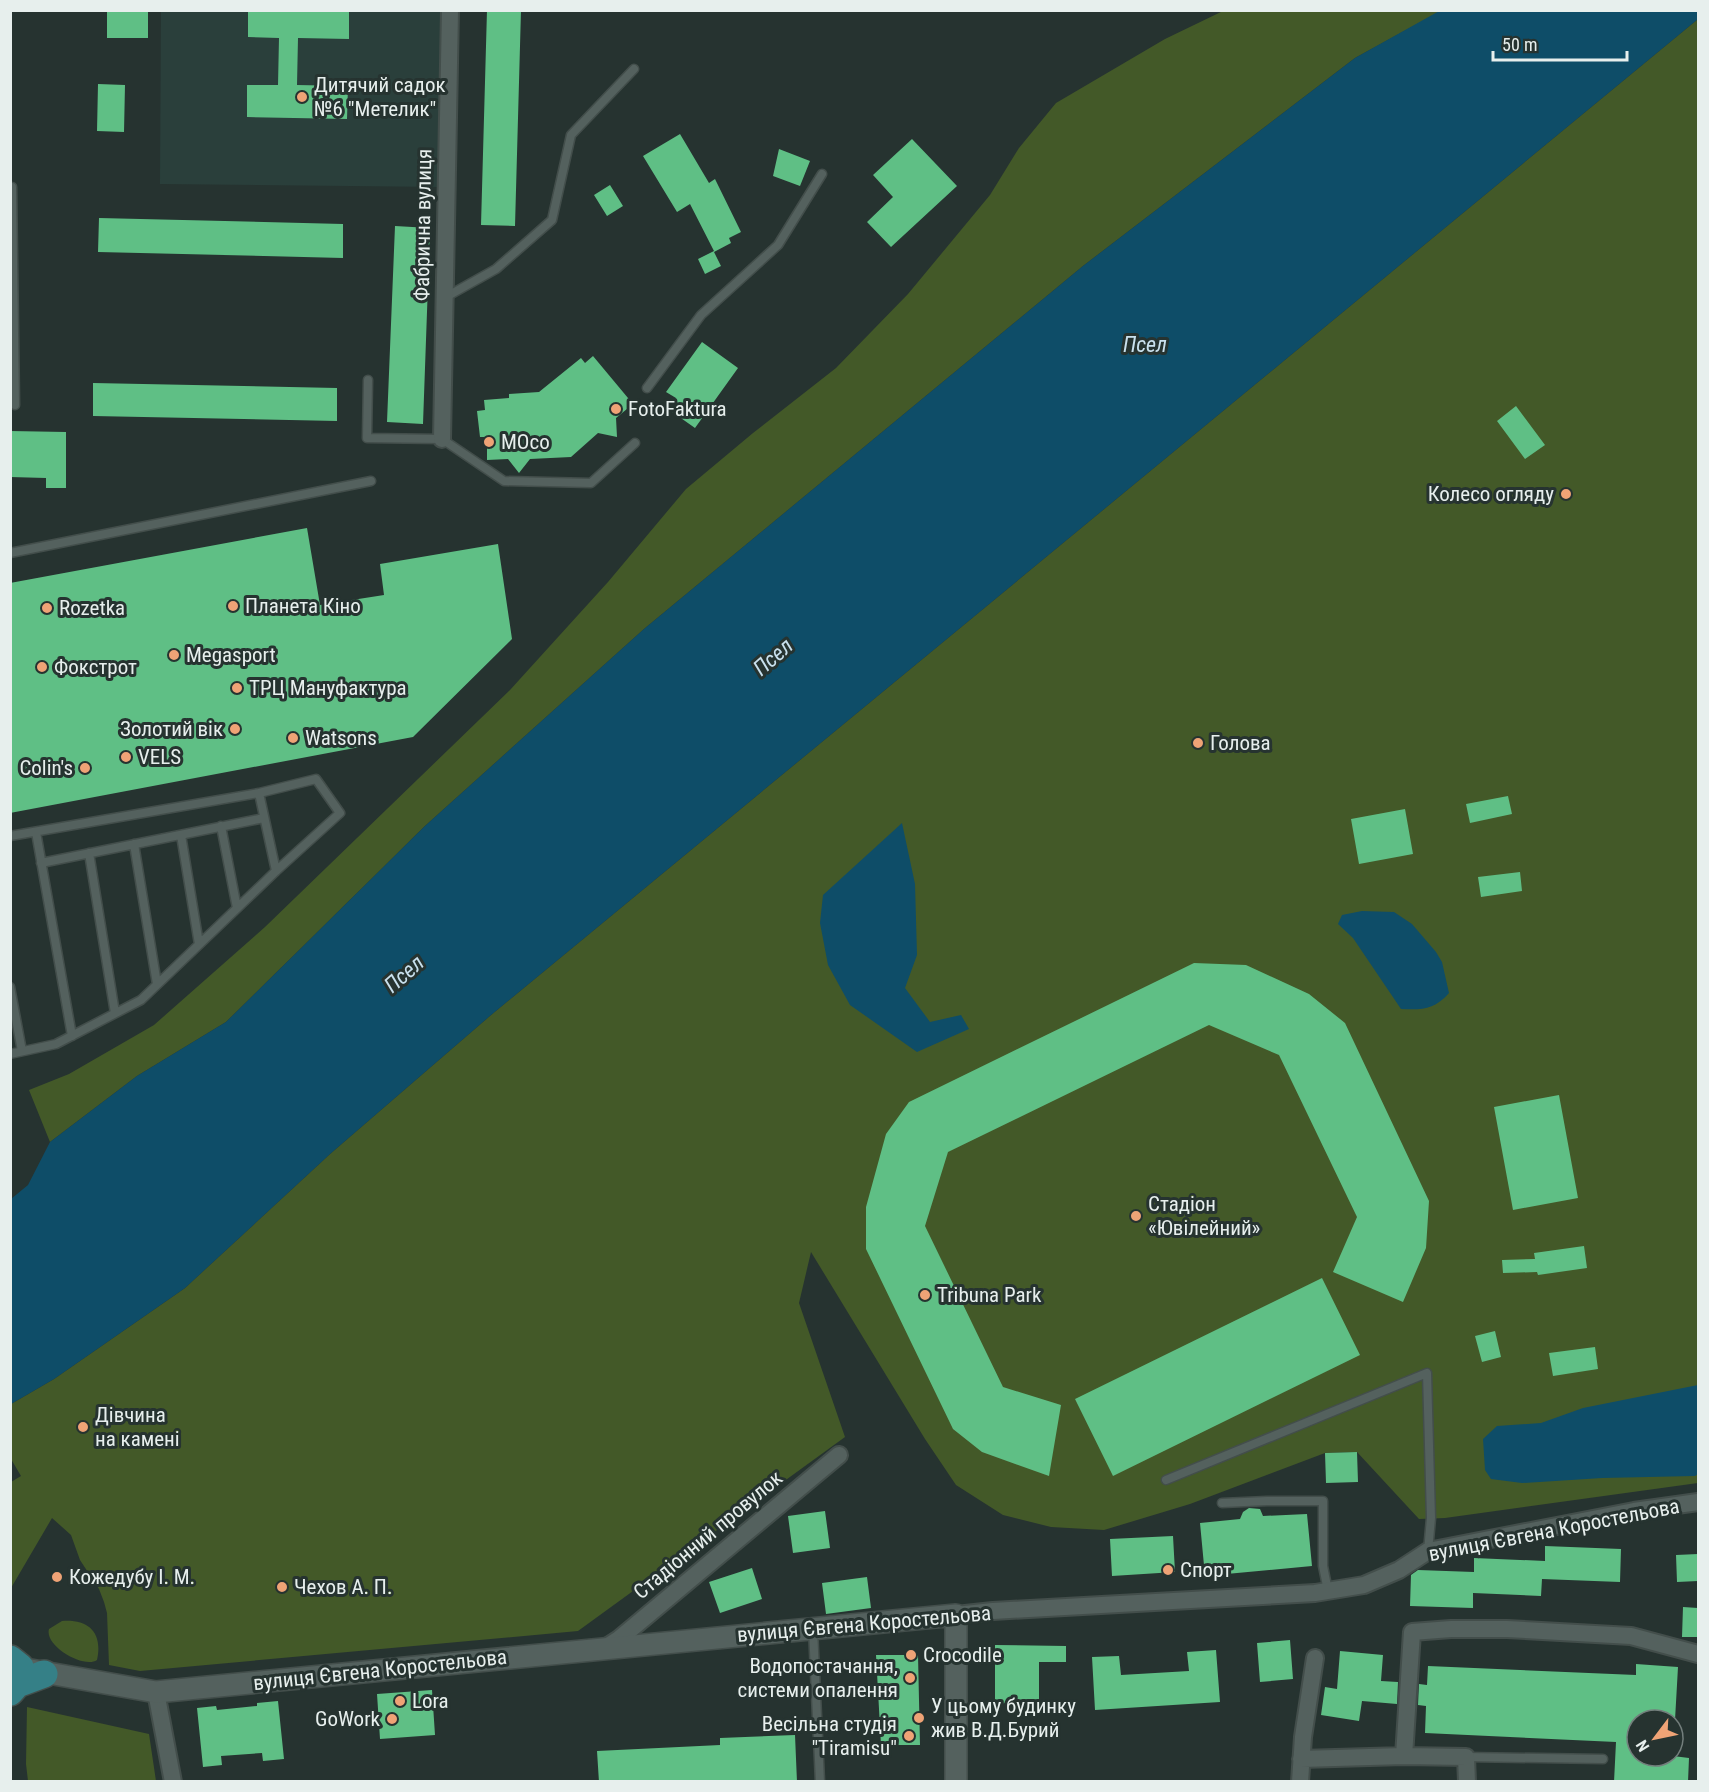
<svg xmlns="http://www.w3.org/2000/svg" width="1709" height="1792" viewBox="0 0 1709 1792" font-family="'Roboto Condensed',sans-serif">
	<rect width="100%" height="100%" fill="#263330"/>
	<!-- built -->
	<path fill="#2a3f3b" d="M 161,11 L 444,11 L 443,187 L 160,184 Z"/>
	<!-- green -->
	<path fill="#435928" d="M 1223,11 L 1441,11 L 1355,58 L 1083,266 L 644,629 L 425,826 L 226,1022 L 137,1076 L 50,1142 L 29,1090 L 69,1074 L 154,1025 L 265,927 L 510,690 L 608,582 L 686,489 L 753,433 L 836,368 L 908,294 L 990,195 L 1019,148 L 1056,103 L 1165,39 Z
		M 1698,19 L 1698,1483 L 1445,1518 L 1419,1519 L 1357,1452 L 1325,1453 L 1190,1504 L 1104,1530 L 1051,1527 L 1003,1515 L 956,1485 L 925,1439 L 811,1252 L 799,1303 L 845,1437 L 578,1631 L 140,1671 L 109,1665 L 107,1613 L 104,1602 L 99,1589 L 80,1560 L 71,1535 L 52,1518 L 11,1588 L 11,1482 L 21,1476 L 11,1459 L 11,1404 L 54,1379 L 185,1288 L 330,1154 L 491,1015 Z
		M 62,1621 C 89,1619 103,1633 97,1660 C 84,1669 44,1646 49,1629 Z
		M 27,1707 L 149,1734 L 156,1781 L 28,1781 L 26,1764 Z"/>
	<!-- water -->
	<path fill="#0e4d68" d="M 1441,10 L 1698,10 L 1698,19 L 491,1015 L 330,1154 L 185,1288 L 54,1379 L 11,1404 L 11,1199 L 28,1185 L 50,1142 L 137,1076 L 226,1022 L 425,826 L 644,629 L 1083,266 L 1355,58 Z
		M 902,823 L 915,884 L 917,955 L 905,988 L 930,1022 L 961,1015 L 969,1029 L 917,1052 L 850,1005 L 828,965 L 820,923 L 823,895 Z
		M 1362,911 L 1394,912 L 1412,924 L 1436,952 L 1442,962 L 1449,993 C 1434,1010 1422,1010 1401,1009 L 1353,938 L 1338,924 L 1342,915 Z
		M 1698,1385 L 1698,1474 L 1695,1476 L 1602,1478 L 1522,1483 L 1491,1479 L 1485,1470 L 1483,1439 L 1497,1426 L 1541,1423 L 1583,1408 Z"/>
	<!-- building -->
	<path fill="#5fbf85" d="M 107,10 L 148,10 L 148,38 L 107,38 Z
		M 248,10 L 349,10 L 349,39 L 298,38 L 297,85 L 348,86 L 347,119 L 247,117 L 247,85 L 278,85 L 279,38 L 248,37 Z
		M 487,10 L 521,10 L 515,226 L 481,225 Z
		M 98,84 L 125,85 L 124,132 L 97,131 Z
		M 680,134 L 709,183 L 715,179 L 741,232 L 729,238 L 731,243 L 714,252 L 721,266 L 705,274 L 698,259 L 714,251 L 690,204 L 677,212 L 643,156 Z
		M 912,139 L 957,186 L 891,247 L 867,222 L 893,197 L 873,175 Z
		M 779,149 L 810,161 L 800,186 L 773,176 Z
		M 610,185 L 623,206 L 607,216 L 594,195 Z
		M 99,218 L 343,224 L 343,258 L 98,252 Z
		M 395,226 L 430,228 L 423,424 L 387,422 Z
		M 702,342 L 738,368 L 695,428 L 668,409 L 676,398 L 666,392 Z
		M 593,356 L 633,404 L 616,418 L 617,437 L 598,433 L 571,457 L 530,459 L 519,473 L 508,459 L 487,460 L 487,437 L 480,437 L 477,411 L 485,410 L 484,400 L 509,398 L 509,394 L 539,392 L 581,358 L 585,363 Z
		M 93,383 L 337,388 L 337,421 L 93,416 Z
		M 1516,406 L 1545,445 L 1525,459 L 1497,421 Z
		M 10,431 L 66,432 L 66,488 L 46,488 L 46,478 L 10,477 Z
		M 307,528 L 320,605 L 384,595 L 380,564 L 498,544 L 512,639 L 413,737 L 10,813 L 10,583 Z
		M 1508,796 L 1512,814 L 1470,823 L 1466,804 Z
		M 1405,809 L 1413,854 L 1359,864 L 1351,819 Z
		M 1520,872 L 1522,891 L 1481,897 L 1478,877 Z
		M 1194,963 L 1246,965 L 1309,994 L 1345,1023 L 1429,1201 L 1426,1248 L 1403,1302 L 1333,1272 L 1357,1217 L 1279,1055 L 1209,1025 L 948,1152 L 925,1226 L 1003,1387 L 1061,1405 L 1049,1476 L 982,1452 L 953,1429 L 866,1249 L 866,1207 L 886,1134 L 909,1102 Z
		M 1559,1095 L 1578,1198 L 1513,1210 L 1494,1107 Z
		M 1584,1246 L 1587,1268 L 1538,1275 L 1537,1272 L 1503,1273 L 1502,1260 L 1535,1259 L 1534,1253 Z
		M 1322,1278 L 1360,1355 L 1113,1476 L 1075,1399 Z
		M 1495,1331 L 1501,1357 L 1482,1362 L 1475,1336 Z
		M 1595,1347 L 1598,1369 L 1553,1376 L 1549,1353 Z
		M 1357,1452 L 1358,1482 L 1326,1483 L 1325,1453 Z
		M 1249,1508 L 1260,1509 L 1263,1516 L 1307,1514 L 1312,1566 L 1205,1576 L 1200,1523 L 1240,1519 L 1243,1512 Z
		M 825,1511 L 830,1548 L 793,1553 L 788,1516 Z
		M 1173,1536 L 1175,1572 L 1112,1576 L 1110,1539 Z
		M 1545,1546 L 1621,1549 L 1620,1582 L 1542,1579 L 1541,1596 L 1473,1593 L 1473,1608 L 1410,1606 L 1411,1575 L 1418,1570 L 1474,1572 L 1474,1558 L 1545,1561 Z
		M 1698,1554 L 1698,1581 L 1677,1582 L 1676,1555 Z
		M 752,1568 L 762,1599 L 720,1613 L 709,1582 Z
		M 867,1577 L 871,1608 L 826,1614 L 822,1583 Z
		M 1683,1607 L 1698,1608 L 1698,1637 L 1682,1637 Z
		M 1290,1640 L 1293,1679 L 1260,1682 L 1257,1643 Z
		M 995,1645 L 1066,1646 L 1066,1662 L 1039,1662 L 1039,1704 L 995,1703 Z
		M 1216,1650 L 1220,1702 L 1095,1710 L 1092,1657 L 1119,1656 L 1121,1675 L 1189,1671 L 1187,1652 Z
		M 1340,1651 L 1383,1655 L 1381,1681 L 1398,1682 L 1397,1704 L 1362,1701 L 1359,1721 L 1321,1715 L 1325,1687 L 1337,1689 Z
		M 876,1655 L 918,1655 L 920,1745 L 881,1745 Z
		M 1636,1664 L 1678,1667 L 1675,1720 L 1637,1720 L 1637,1756 L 1673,1756 L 1689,1758 L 1688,1782 L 1614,1782 L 1616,1742 L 1425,1733 L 1426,1706 L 1418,1705 L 1419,1684 L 1427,1685 L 1428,1666 L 1636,1675 Z
		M 432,1690 L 435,1735 L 380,1739 L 377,1694 Z
		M 278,1701 L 284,1759 L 263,1761 L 262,1753 L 221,1756 L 222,1765 L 203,1767 L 197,1708 L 216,1706 L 217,1710 L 257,1706 L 257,1703 Z
		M 795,1735 L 797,1782 L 599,1782 L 597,1751 L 720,1745 L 720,1738 Z"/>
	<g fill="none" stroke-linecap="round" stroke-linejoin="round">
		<defs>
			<path id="service" d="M 12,187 L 15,405
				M 444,298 L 496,269 L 552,220 L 571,135 L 634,69
				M 368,380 L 367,438 L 442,439 L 504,481 L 591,483 L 635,443
				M 647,388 L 701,315 L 778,245 L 822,174
				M 10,553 L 371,481
				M 259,793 L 276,871
				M 221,826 L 237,908
				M 36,832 L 72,1036
				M 181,835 L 199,944
				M 10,836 L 259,793 L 316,779 L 340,813 L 276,871 L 141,1000 L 56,1044 L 10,1054
				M 134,844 L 157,984
				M 89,853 L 115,1013
				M 41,863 L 264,818
				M 10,987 L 22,1051
				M 1166,1480 L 1427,1373 L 1431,1518 L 1428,1551
				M 1222,1503 L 1267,1501 L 1323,1501 L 1323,1566 L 1328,1591
				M 813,1629 L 820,1782
				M 1466,1757 L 1603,1759"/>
			<path id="minor" d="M 442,439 L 450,10
				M 956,1615 L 993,1611 L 1315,1593 L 1364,1585 L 1399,1570 L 1428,1551 L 1634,1511 L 1698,1502
				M 605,1648 L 619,1639 L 839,1455
				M 156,1692 L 173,1782
				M 1301,1759 L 1404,1756
				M 1300,1782 L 1303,1737 L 1315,1658
				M 1467,1782 L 1466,1757 L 1404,1756 L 1412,1632 L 1451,1629 L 1507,1629 L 1631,1636 L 1698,1654"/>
			<path id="tertiary" d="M 31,1670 L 156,1692 L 956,1615 L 956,1782"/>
			<path id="primary" d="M 10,1659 L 20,1667
				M 10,1692 L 17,1684 L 44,1674"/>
		</defs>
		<!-- service casing -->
		<use href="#service" stroke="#434e4b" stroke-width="11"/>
		<!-- minor casing -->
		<use href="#minor" stroke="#434e4b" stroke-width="20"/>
		<!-- tertiary casing -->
		<use href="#tertiary" stroke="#434e4b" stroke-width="24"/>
		<!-- primary casing -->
		<use href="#primary" stroke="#434e4b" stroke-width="30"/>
		<!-- service -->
		<use href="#service" stroke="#54615e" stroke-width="8"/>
		<!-- minor -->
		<use href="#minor" stroke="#54615e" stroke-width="16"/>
		<!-- tertiary -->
		<use href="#tertiary" stroke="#54615e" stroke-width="21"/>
		<!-- primary -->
		<use href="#primary" stroke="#358087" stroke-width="27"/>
	</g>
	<!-- markers -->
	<g fill="#efa376" stroke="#263330" stroke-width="2">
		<circle cx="302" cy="97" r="6"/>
		<circle cx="616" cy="409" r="6"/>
		<circle cx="489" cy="442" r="6"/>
		<circle cx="1566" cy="494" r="6"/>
		<circle cx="233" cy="606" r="6"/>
		<circle cx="47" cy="608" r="6"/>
		<circle cx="174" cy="655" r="6"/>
		<circle cx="42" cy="667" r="6"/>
		<circle cx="237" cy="688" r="6"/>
		<circle cx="235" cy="729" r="6"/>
		<circle cx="293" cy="738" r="6"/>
		<circle cx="1198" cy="743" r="6"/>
		<circle cx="126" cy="757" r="6"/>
		<circle cx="85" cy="768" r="6"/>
		<circle cx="1136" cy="1216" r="6"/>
		<circle cx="925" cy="1295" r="6"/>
		<circle cx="83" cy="1427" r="6"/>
		<circle cx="1168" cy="1570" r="6"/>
		<circle cx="57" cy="1577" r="6"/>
		<circle cx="282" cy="1587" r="6"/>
		<circle cx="911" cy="1655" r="6"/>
		<circle cx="910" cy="1678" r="6"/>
		<circle cx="400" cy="1701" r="6"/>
		<circle cx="919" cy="1718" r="6"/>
		<circle cx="392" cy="1719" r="6"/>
		<circle cx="909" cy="1736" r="6"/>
	</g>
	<g text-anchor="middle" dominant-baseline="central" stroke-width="6" stroke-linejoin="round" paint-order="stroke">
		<!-- poi labels -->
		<g font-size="21" fill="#e7efed" stroke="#263330" text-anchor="start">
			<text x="314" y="85">Дитячий садок<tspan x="314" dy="24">№6 "Метелик"</tspan></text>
			<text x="628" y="409">FotoFaktura</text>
			<text x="501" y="442">MOco</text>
			<text x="1554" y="494" text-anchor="end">Колесо огляду</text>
			<text x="245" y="606">Планета Кіно</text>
			<text x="59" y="608">Rozetka</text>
			<text x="186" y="655">Megasport</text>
			<text x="54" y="667">Фокстрот</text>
			<text x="249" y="688">ТРЦ Мануфактура</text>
			<text x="223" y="729" text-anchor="end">Золотий вік</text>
			<text x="305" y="738">Watsons</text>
			<text x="1210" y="743">Голова</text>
			<text x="138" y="757">VELS</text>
			<text x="73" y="768" text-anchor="end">Colin's</text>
			<text x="1148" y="1204">Стадіон<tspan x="1148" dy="24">«Ювілейний»</tspan></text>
			<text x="937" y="1295">Tribuna Park</text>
			<text x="95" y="1415">Дівчина<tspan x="95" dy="24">на камені</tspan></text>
			<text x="1180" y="1570">Спорт</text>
			<text x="69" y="1577">Кожедубу І. М.</text>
			<text x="294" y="1587">Чехов А. П.</text>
			<text x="923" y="1655">Crocodile</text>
			<text x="898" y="1666" text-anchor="end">Водопостачання,<tspan x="898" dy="24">системи опалення</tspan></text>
			<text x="412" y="1701">Lora</text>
			<text x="931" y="1706">У цьому будинку<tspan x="931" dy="24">жив В.Д.Бурий</tspan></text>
			<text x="380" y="1719" text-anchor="end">GoWork</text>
			<text x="897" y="1724" text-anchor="end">Весільна студія<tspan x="897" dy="24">"Tiramisu"</tspan></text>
		</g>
		<!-- street labels -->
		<g font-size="21" fill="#e7efed" stroke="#263330">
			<text transform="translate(423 225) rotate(-89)">Фабрична вулиця</text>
			<text transform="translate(1554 1530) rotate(-11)">вулиця Євгена Коростельова</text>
			<text transform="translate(708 1535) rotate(-40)">Стадіонний провулок</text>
			<text transform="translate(864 1624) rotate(-5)">вулиця Євгена Коростельова</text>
			<text transform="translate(380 1670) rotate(-6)">вулиця Євгена Коростельова</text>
		</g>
		<!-- water labels -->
		<g font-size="22" font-style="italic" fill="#c9e1ee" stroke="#263330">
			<text x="1145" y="344">Псел</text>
			<text transform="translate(773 657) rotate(-41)">Псел</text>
			<text transform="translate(404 974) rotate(-41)">Псел</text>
		</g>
	</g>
	<!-- border -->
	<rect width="1709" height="1792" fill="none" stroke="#e7efed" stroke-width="24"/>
	<!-- north arrow -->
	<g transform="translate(1655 1738) rotate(238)"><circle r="28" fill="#263330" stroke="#737e7c" stroke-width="1.5"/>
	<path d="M0-4.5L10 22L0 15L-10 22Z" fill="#efa376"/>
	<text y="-9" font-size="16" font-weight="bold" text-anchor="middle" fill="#e7efed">N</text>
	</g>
	<!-- scale -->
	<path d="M1493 51v9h134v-9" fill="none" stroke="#e7efed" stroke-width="3"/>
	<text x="1502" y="51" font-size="18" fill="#e7efed" stroke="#263330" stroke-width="4.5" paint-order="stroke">50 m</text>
</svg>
